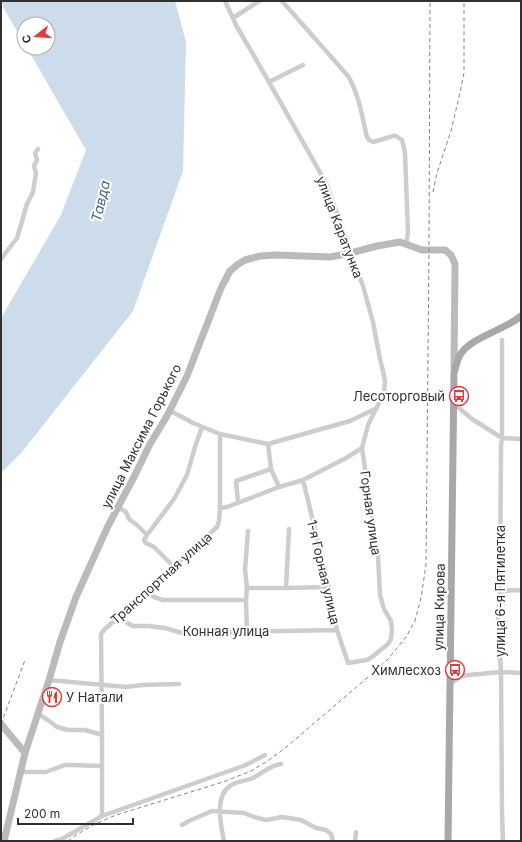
<svg xmlns="http://www.w3.org/2000/svg" width="522" height="842" viewBox="0 0 522 842" font-family="Inter,sans-serif">
	<rect width="100%" height="100%" fill="#fff"/>
	<!-- water -->
	<path fill="#ccdceb" d="M 2,1 L 175,1 L 186,42 L 183,171 L 133,311 L 22,452 L 1,473 L 1,318 L 61,215 L 86,150 L 27,48 L 48,48 L 48,24 L 24,24 L 24,43 L 4,9 Z"/>
	<g fill="none" stroke-linecap="round" stroke-linejoin="round">
		<!-- street -->
		<path stroke="#cdcdcd" stroke-width="4.5" d="M 225,1 L 236,25 L 269,82 L 326,183 L 363,286 L 373,322 L 380,359 L 383,371 L 385,382 L 384,393 L 368,425 L 362,448 L 378,556 L 380,595 L 384,609 L 391,621 L 392,629 L 391,639 L 388,644 L 372,657 L 367,660 L 348,663 L 337,630 L 329,587 L 303,480
			M 282,1 L 348,76 C 359,94 362,117 367,137 L 369,140 L 373,142 L 393,136 L 396,136 L 402,140 L 405,153 L 408,233 L 406,244
			M 233,18 L 259,1
			M 269,82 L 303,65
			M 1,259 L 17,238 L 27,204 L 33,192 L 36,173 L 34,166 L 37,160 L 35,153 L 38,149
			M 502,340 L 502,438 L 501,445 L 500,591 L 498,620 L 501,672 L 502,814 L 503,841
			M 454,406 L 459,408 L 472,419 L 502,438 L 521,439
			M 170,411 L 182,417 L 193,423 L 220,434 L 268,444 L 350,421 L 375,409
			M 220,434 L 220,508
			M 268,444 L 271,469 L 279,487
			M 238,502 L 236,481 L 271,469
			M 118,507 L 126,512 L 129,519 L 138,526 L 147,535 L 144,540 L 146,543 L 154,547 L 174,567
			M 147,535 L 174,499 L 187,475 L 195,447 L 202,427
			M 247,588 L 286,588 L 329,587
			M 286,588 L 289,529
			M 500,591 L 521,590
			M 147,592 L 154,597 L 163,600 L 246,600
			M 118,618 L 133,626 L 148,626 L 165,628 L 182,633 L 337,630
			M 247,631 L 246,600 L 247,588 L 245,570 L 248,531
			M 49,680 L 126,687 L 142,685 L 179,684
			M 451,683 L 462,676 L 468,675 L 501,672 L 521,673
			M 38,714 L 48,720 L 57,727 L 68,730 L 85,730 L 102,735
			M 20,772 L 46,772 L 65,765 L 71,765 L 102,766
			M 102,816 L 102,735 L 101,634 L 105,629 L 174,567 L 217,527 L 219,521 L 220,508 L 227,507 L 279,487 L 303,480 L 346,458 L 362,448
			M 182,825 L 189,821 L 212,811 L 244,813 L 254,817 L 266,820 L 282,817 L 289,818 L 301,820 L 316,828 L 326,830 L 331,834 L 333,841
			M 55,841 L 62,839 L 102,816 L 246,765 L 265,755
			M 224,841 C 221,826 214,796 230,786 C 236,781 246,781 253,778 C 262,773 271,765 281,764
			M 355,841 L 356,832"/>
		<!-- secondary -->
		<path stroke="#bababa" stroke-width="7" d="M 1,724 L 25,753
			M 4,841 L 25,753 L 49,680 L 60,642 L 76,597 L 108,526 L 135,475 L 150,444 L 167,416 L 187,376 L 221,288 L 230,271 L 237,265 L 245,260 L 260,256 L 276,255 L 330,257 L 351,253 L 377,246 L 400,242 L 422,250 L 445,250 L 451,255 L 455,264 L 454,368"/>
		<!-- primary -->
		<path stroke="#a8a8a8" stroke-width="7" d="M 448,841 L 454,373 C 456,367 457,360 460,355 C 471,337 505,330 521,316"/>
		<!-- rail -->
		<path stroke="#858585" stroke-width="1" stroke-dasharray="4 3" stroke-linecap="butt" d="M 433,192 L 437,173 L 451,131 L 460,93 L 464,73 L 464,1
			M 1,724 L 25,660
			M 68,841 L 76,835 L 95,824 L 116,815 L 223,782 L 251,771 L 269,760 L 284,749 L 367,678 L 388,659 L 406,637 L 415,621 L 421,598 L 426,565 L 429,250 L 430,1"/>
	</g>
	<!-- icons -->
	<defs>
		<symbol id="bus-ring" viewBox="-11 -11 22 22"><circle r="9.5" fill="#fff" stroke="#dd3e3b" stroke-width="1.5"/><path d="M-5-6H5V4H4V6H2V4H-2V6H-4V4H-5ZM-3.5-4V0h7V-4ZM-3.5 1.2v1.5H-2V1.2ZM2 1.2v1.5H3.5V1.2Z" fill="#dd3e3b"/></symbol>
		<symbol id="restaurant-ring" viewBox="-11 -11 22 22"><circle r="9.5" fill="#fff" stroke="#dd3e3b" stroke-width="1.5"/><path d="M-5-6h1v4h1v-4h1v4h1v-4h1v5L-1.5 .5V6h-2V.5L-5-1ZM5-6V6H3V1.5H1.5Q1.5-4 5-6Z" fill="#dd3e3b"/></symbol>
	</defs>
	<g fill-rule="evenodd">
		<use href="#bus-ring" x="448" y="385" width="22" height="22"/>
		<use href="#bus-ring" x="444" y="659" width="22" height="22"/>
		<use href="#restaurant-ring" x="41" y="686" width="22" height="22"/>
	</g>
	<g text-anchor="middle" dominant-baseline="central" stroke-width="4" stroke-linejoin="round" paint-order="stroke">
		<!-- street labels -->
		<g font-size="13" fill="#303030" stroke="#fff">
			<text transform="translate(340 227) rotate(69)">улица Каратунка</text>
			<text transform="translate(141 436) rotate(-63)">улица Максима Горького</text>
			<text transform="translate(371 513) rotate(82)">Горная улица</text>
			<text transform="translate(324 572) rotate(77)">1-я Горная улица</text>
			<text transform="translate(161 578) rotate(-42)">Транспортная улица</text>
			<text transform="translate(500 591) rotate(-90)">улица 6-я Пятилетка</text>
			<text transform="translate(439 607) rotate(-89)">улица Кирова</text>
			<text x="226" y="631">Конная улица</text>
		</g>
		<!-- poi labels -->
		<g font-size="13" fill="#303030" stroke="#fff" text-anchor="end">
			<text x="445" y="396">Лесоторговый</text>
			<text x="441" y="670">Химлесхоз</text>
			<text x="66" y="697" text-anchor="start">У Натали</text>
		</g>
		<!-- water labels -->
		<g font-size="14" font-style="italic" fill="#41698e" stroke="#fff">
			<text transform="translate(100 201) rotate(-77)">Тавда</text>
		</g>
	</g>
	<!-- border -->
	<rect width="522" height="842" fill="none" stroke="#303030" stroke-width="4"/>
	<!-- north arrow -->
	<g transform="translate(36 36) rotate(253)"><circle r="19" fill="#ffffff" stroke="#acacac"/>
	<path d="M0-3L7 15L0 10L-7 15Z" fill="#dd3e3b"/>
	<text y="-6" font-size="11" font-weight="bold" text-anchor="middle" fill="#303030">С</text>
	</g>
	<!-- scale -->
	<path d="M18 818v6h115v-6" fill="none" stroke="#303030" stroke-width="2"/>
	<text x="24" y="818" font-size="12" fill="#303030" stroke="#ffffff" stroke-width="3" paint-order="stroke">200 m</text>
</svg>
